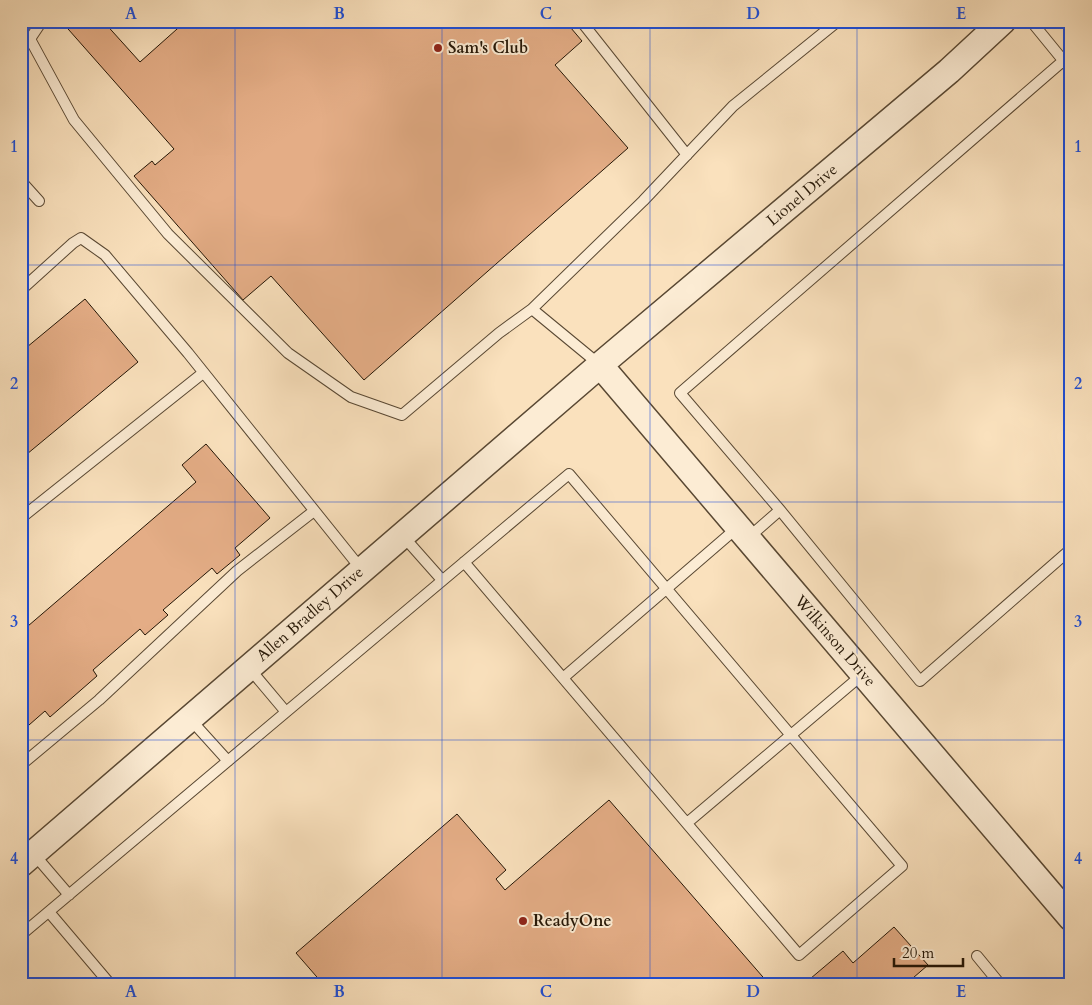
<svg xmlns="http://www.w3.org/2000/svg" width="1092" height="1005" viewBox="0 0 1092 1005" font-family="Cardo,serif">
	<rect width="100%" height="100%" fill="#fae1bd"/>
	<filter id="stains"><feTurbulence type="fractalNoise" baseFrequency=".004" numOctaves="4"/><feColorMatrix values="0 0 0 0 .2 0 0 0 0 .09 0 0 0 0 .02 0 0 0 .5 -.17"/></filter>
	<radialGradient id="worn" r=".72"><stop offset=".6" stop-color="#630" stop-opacity="0"/><stop offset="1" stop-color="#630" stop-opacity=".3"/></radialGradient>
	<!-- building -->
	<path fill="#e4ad86" stroke="#231505" d="M 61,21 L 103,21 L 140,62 L 186,21 L 565,21 L 582,41 L 555,65 L 628,148 L 364,380 L 271,276 L 243,300 L 134,176 L 152,161 L 155,165 L 174,149 Z
		M 85,299 L 138,362 L 21,459 L 21,352 Z
		M 206,444 L 270,518 L 235,548 L 240,555 L 217,574 L 212,568 L 163,610 L 168,615 L 145,635 L 140,629 L 93,670 L 97,676 L 50,717 L 45,711 L 21,732 L 21,632 L 196,482 L 182,465 Z
		M 609,800 L 769,984 L 323,984 L 296,953 L 457,814 L 506,870 L 496,879 L 505,890 Z
		M 894,927 L 928,965 L 906,984 L 804,984 L 843,951 L 853,963 Z"/>
	<g fill="none" stroke-linecap="round" stroke-linejoin="round">
		<defs>
			<path id="service" d="M 42,21 L 30,39 L 74,120 L 168,234 L 288,353 L 351,397 L 402,415 L 499,333 L 532,309 L 600,365
				M 581,21 L 687,155
				M 1031,21 L 1071,70
				M 1063,61 L 680,393 L 780,510 L 920,681 L 1071,549
				M 21,181 L 39,201
				M 21,290 L 73,243 L 81,238 L 105,255 L 188,353 L 362,570
				M 532,309 L 643,201 L 733,106 L 838,21
				M 21,518 L 203,373
				M 403,536 L 442,580
				M 748,538 L 780,510
				M 249,668 L 286,712
				M 563,678 L 738,527
				M 190,719 L 228,761
				M 21,765 L 99,700 L 237,571 L 314,511
				M 687,823 L 863,674
				M 33,853 L 69,895
				M 49,912 L 110,984
				M 21,935 L 569,474 L 902,866 L 799,955 L 464,562
				M 977,956 L 1000,984"/>
			<path id="tertiary" d="M 600,365 L 1071,918
				M 21,864 L 600,365 L 949,71 L 1003,21"/>
		</defs>
		<!-- service casing -->
		<use href="#service" stroke="#594833" stroke-width="12"/>
		<!-- tertiary casing -->
		<use href="#tertiary" stroke="#594833" stroke-width="28"/>
		<!-- service -->
		<use href="#service" stroke="#fcecd4" stroke-width="10"/>
		<!-- tertiary -->
		<use href="#tertiary" stroke="#fcecd4" stroke-width="25"/>
	</g>
	<!-- grid -->
	<path fill="none" stroke="#1d4ed8" stroke-width="1" stroke-opacity="0.55" d="M 235,21 L 235,984M 442,21 L 442,984M 650,21 L 650,984M 857,21 L 857,984M 21,265 L 1071,265M 21,502 L 1071,502M 21,740 L 1071,740"/>
	<!-- markers -->
	<g fill="#8f2418" stroke="#fcecd4" stroke-width="2">
		<circle cx="438" cy="48" r="5"/>
		<circle cx="523" cy="921" r="5"/>
	</g>
	<g text-anchor="middle" dominant-baseline="central" stroke-width="4" stroke-linejoin="round" paint-order="stroke">
		<!-- poi labels -->
		<g font-size="16" font-weight="bold" fill="#231505" stroke="#fcecd4" text-anchor="start">
			<text x="448" y="48">Sam's Club</text>
			<text x="533" y="921">ReadyOne</text>
		</g>
		<!-- street labels -->
		<g font-size="16" fill="#231505" stroke="#fcecd4">
			<text transform="translate(802 195) rotate(-40)">Lionel Drive</text>
			<text transform="translate(310 614) rotate(-41)">Allen Bradley Drive</text>
			<text transform="translate(835 641) rotate(49)">Wilkinson Drive</text>
		</g>
	</g>
	<!-- margin -->
	<rect width="1092" height="1005" fill="none" stroke="#fae1bd" stroke-width="55"/>
	<!-- scale -->
	<path d="M894 958v8h69v-8" fill="none" stroke="#231505" stroke-width="2.5"/>
	<text x="902" y="958" font-size="15" fill="#231505" stroke="#fcecd4" stroke-width="4" paint-order="stroke">20 m</text>
	<rect x="28" y="28" width="1036" height="950" fill="none" stroke="#1d4ed8" stroke-width="2"/>
	<g font-size="16" text-anchor="middle" font-weight="bold" fill="#1d4ed8">
		<text x="131" y="19">A</text>
		<text x="339" y="19">B</text>
		<text x="546" y="19">C</text>
		<text x="753" y="19">D</text>
		<text x="961" y="19">E</text>
		<text x="14" y="152">1</text>
		<text x="1078" y="152">1</text>
		<text x="14" y="389">2</text>
		<text x="1078" y="389">2</text>
		<text x="14" y="627">3</text>
		<text x="1078" y="627">3</text>
		<text x="14" y="864">4</text>
		<text x="1078" y="864">4</text>
		<text x="131" y="997">A</text>
		<text x="339" y="997">B</text>
		<text x="546" y="997">C</text>
		<text x="753" y="997">D</text>
		<text x="961" y="997">E</text>
	</g>
	<rect width="100%" height="100%" filter="url(#stains)"/>
	<rect width="100%" height="100%" fill="url(#worn)"/>
</svg>
